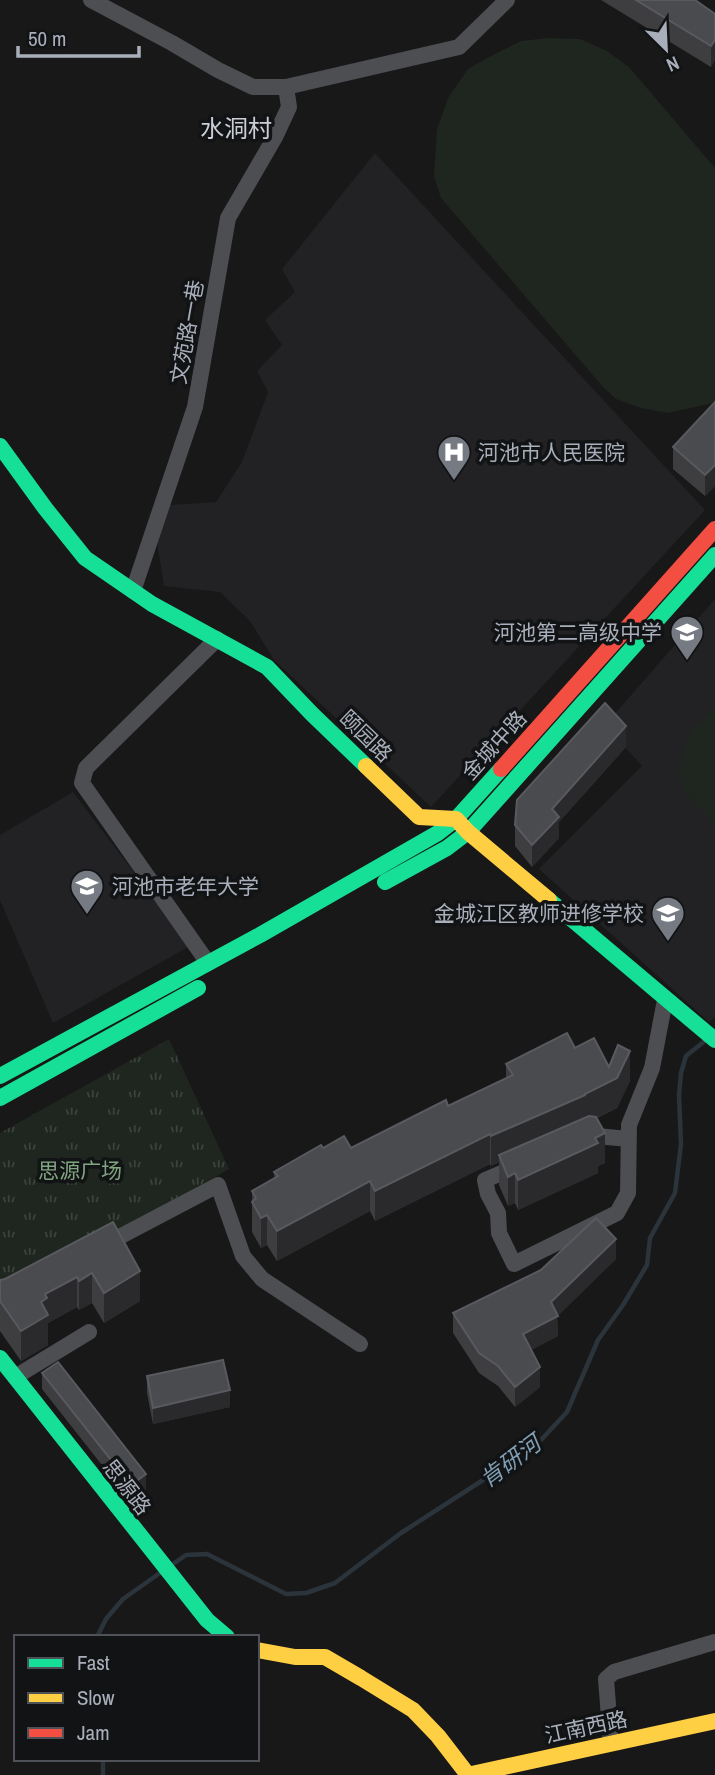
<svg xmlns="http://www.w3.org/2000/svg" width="715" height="1775" viewBox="0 0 715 1775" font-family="'Archivo Narrow','Noto Sans SC',sans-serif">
	<defs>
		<pattern id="park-tufts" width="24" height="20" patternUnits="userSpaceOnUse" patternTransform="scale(1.75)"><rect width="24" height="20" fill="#1e261f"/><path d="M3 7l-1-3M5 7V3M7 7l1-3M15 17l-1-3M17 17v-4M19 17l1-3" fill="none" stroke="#3c433d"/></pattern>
	</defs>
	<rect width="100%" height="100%" fill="#181819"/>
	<!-- built -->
	<path fill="#222225" d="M 375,153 L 705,510 L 431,807 L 274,660 L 250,621 L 220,592 L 164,586 L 157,542 L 170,505 L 216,502 L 242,462 L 268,392 L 257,371 L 282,345 L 265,320 L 295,292 L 282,269 Z
		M 715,599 L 715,1017 L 709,1022 L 539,869 L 642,766 L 605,725 Z
		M 73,792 L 190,946 L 53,1023 L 0,900 L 0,835 Z"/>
	<!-- park -->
	<path fill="url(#park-tufts)" d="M 169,1039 L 229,1169 L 0,1297 L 0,1133 Z"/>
	<!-- garden -->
	<path fill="#1e261f" d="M 548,38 L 580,39 L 607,51 L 629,67 L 715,168 L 715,401 L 713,403 L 668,413 L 641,408 L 616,399 L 603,387 L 441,198 L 434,176 L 437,130 L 448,98 L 468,69 L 491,56 L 521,41 Z
		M 715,709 L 715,825 L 686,793 L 678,774 L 684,751 L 691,730 Z"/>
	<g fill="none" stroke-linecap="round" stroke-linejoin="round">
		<!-- stream -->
		<path stroke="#2b343b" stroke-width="4.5" d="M 173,1564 L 186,1555 L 207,1554 L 286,1594 L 306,1593 L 335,1583 L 401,1533 L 483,1480 L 527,1455 L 567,1412 L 598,1340 L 623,1305 L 647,1265 L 650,1238 L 675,1193 L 681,1144 L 679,1095 L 681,1073 L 686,1056 L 706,1040
			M 97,1637 L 106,1619 L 123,1599 L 160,1573
			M 103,1775 L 103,1759"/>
		<!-- street -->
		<path stroke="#4c4e52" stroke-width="16" d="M 91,0 L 172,43 L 218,70 L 253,87 L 286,87
			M 133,591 L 195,407 L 228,218 L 275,137 L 289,107 L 286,87 L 459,47 L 507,0
			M 208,963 L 82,783 L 86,768 L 217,639
			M 584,1137 L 587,1135 L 628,1139
			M 518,1166 L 485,1180 L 488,1194 L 498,1213 L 499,1233 L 514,1264 L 617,1213 L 628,1193 L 629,1125 L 652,1068 L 665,1000
			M 104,1245 L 218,1185 L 243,1256 L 262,1279 L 360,1344
			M 15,1377 L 89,1332
			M 611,1743 L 606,1679 L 614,1672 L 715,1642"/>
		<!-- fast -->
		<path stroke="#16e098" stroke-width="16" d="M 0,446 L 45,508 L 85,558 L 152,604 L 267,667 L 312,714 L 366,766
			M 385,882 L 447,848 L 468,832 L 715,555
			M 549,900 L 715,1040
			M 0,1076 L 260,935 L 438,833 L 456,819 L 501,769
			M 0,1098 L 198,988
			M 0,1358 L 207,1620 L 227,1637"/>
		<!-- slow -->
		<path stroke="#ffcf43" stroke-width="16" d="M 366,766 L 419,817 L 456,819 L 468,832 L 549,900
			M 257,1650 L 295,1657 L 325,1657 L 361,1678 L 413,1710 L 438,1736 L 468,1775
			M 467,1775 L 715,1721"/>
		<!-- jam -->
		<path stroke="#f24e42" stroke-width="16" d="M 501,769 L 715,529"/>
	</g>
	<!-- wall -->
	<path fill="#3e3e41" d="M 601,0 L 695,0 L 715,14 L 711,67 Z
		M 715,402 L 715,486 L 705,496 L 673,469 L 673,447 Z
		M 626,747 L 559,822 L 559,838 L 532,867 L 515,846 L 515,825 Z
		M 575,1048 L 609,1067 L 630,1081 L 617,1108 L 597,1118 L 605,1163 L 598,1166 L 598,1173 L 518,1210 L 515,1203 L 508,1206 L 499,1185 L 499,1162 L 491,1166 L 490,1164 L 375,1221 L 370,1211 L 277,1261 L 267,1245 L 261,1248 L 252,1232 L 252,1191 L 274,1178 L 274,1172 L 323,1148 L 351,1148 L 448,1106 L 506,1079 L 506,1064 Z
		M 113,1222 L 140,1301 L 104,1323 L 92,1303 L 79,1310 L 77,1307 L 48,1323 L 48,1345 L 21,1361 L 0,1331 L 0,1280 L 5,1279 Z
		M 616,1259 L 557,1316 L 558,1336 L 531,1350 L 540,1387 L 515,1407 L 498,1386 L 479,1373 L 453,1333 L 453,1313 Z
		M 42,1373 L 146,1491 L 131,1502 L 42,1389 Z
		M 147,1376 L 230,1407 L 153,1424 L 147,1393 Z"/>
	<!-- shaded-wall -->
	<path fill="#2a2a2c" d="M 715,40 L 715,61 L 711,67 L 711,46 Z
		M 715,465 L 715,486 L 705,496 L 705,475 Z
		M 626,726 L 626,747 L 559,822 L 559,838 L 532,867 L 532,845 L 552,809 Z
		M 630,1051 L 630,1081 L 617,1108 L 585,1123 L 499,1155 L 499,1162 L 491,1166 L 491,1136 L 585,1094 Z
		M 605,1133 L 605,1163 L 598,1166 L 598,1173 L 518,1210 L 518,1180 Z
		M 490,1134 L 490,1164 L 375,1221 L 375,1191 Z
		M 515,1173 L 515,1203 L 508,1206 L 508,1177 Z
		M 370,1181 L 370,1211 L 277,1261 L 277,1231 Z
		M 267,1215 L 267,1245 L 261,1248 L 261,1218 Z
		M 616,1239 L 616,1259 L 557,1317 L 558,1336 L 523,1354 L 523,1334 L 551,1302 Z
		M 140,1271 L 140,1301 L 104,1323 L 104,1293 Z
		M 92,1273 L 92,1303 L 79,1310 L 79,1281 Z
		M 77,1277 L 77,1307 L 48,1323 L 48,1345 L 21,1361 L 21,1331 L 45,1294 Z
		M 540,1367 L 540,1387 L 515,1407 L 515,1387 Z
		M 230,1390 L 230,1407 L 153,1424 L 153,1408 Z
		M 146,1474 L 146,1491 L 131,1502 L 131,1485 Z"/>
	<!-- building -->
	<path fill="#4a4b4e" stroke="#585a5f" stroke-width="2" d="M 636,0 L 695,0 L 715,14 L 715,40 L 711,46 Z
		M 715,402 L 715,465 L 705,475 L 673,447 Z
		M 605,703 L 626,726 L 552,809 L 559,817 L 532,845 L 515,825 L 517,800 Z
		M 567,1033 L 575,1048 L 594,1038 L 609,1067 L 618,1045 L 630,1051 L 617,1078 L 585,1094 L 585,1095 L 491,1136 L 490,1134 L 375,1191 L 370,1181 L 277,1231 L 267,1215 L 261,1218 L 252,1202 L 256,1198 L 252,1191 L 278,1176 L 274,1172 L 321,1145 L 323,1148 L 344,1136 L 351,1148 L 446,1100 L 448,1106 L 513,1075 L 506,1064 Z
		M 589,1116 L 596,1117 L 605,1133 L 595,1138 L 598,1143 L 518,1180 L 515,1173 L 508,1177 L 499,1155 Z
		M 596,1218 L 616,1239 L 551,1302 L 558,1316 L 523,1334 L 540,1367 L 515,1387 L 498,1366 L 479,1353 L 453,1313 L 541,1270 Z
		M 113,1222 L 140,1271 L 104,1293 L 92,1273 L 79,1281 L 77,1277 L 45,1294 L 47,1298 L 41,1302 L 48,1315 L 21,1331 L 0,1301 L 0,1280 L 5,1279 Z
		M 223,1360 L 230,1390 L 153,1408 L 147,1376 Z
		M 58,1362 L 146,1474 L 131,1485 L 42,1373 Z"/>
	<!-- icons -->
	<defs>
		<symbol id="hospital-pin" viewBox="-11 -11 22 30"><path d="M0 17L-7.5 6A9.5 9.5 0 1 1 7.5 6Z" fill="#767a82" stroke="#121315"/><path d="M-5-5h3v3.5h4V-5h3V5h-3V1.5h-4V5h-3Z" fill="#fff"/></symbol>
		<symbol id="school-pin" viewBox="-11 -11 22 30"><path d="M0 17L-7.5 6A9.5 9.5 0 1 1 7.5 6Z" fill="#767a82" stroke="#121315"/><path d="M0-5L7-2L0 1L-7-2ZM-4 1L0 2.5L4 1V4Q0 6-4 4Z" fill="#fff"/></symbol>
		<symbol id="university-pin" viewBox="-11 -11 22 30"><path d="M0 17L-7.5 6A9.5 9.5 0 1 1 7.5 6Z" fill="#767a82" stroke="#121315"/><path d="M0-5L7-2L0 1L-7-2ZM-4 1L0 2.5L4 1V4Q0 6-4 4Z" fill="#fff"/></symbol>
	</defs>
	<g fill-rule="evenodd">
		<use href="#hospital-pin" x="435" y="433" width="38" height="52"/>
		<use href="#school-pin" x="668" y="613" width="38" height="52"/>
		<use href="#university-pin" x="68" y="867" width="38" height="52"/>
		<use href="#school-pin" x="649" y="894" width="38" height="52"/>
	</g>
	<g text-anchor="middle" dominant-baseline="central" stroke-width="7" stroke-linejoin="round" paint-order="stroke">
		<!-- street labels -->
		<g font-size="21" fill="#a9afba" stroke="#121315">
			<text transform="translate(187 332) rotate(-80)">文苑路一巷</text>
			<text transform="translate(366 736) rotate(44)">颐园路</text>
			<text transform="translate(494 745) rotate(-48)">金城中路</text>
			<text transform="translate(127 1487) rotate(52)">思源路</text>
			<text transform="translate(586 1727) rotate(-12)">江南西路</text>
		</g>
		<!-- poi labels -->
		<g font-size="21" fill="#a9afba" stroke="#121315" text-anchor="start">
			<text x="478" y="452">河池市人民医院</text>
			<text x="662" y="632" text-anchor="end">河池第二高级中学</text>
			<text x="112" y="886">河池市老年大学</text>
			<text x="644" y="913" text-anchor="end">金城江区教师进修学校</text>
		</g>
		<!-- park labels -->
		<g font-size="21" fill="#80a581" stroke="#121315">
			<text x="80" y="1170">思源广场</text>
		</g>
		<!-- water labels -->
		<g font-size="23" font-style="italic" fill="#809fb5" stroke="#121315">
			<text transform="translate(510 1461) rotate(-37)">肯研河</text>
		</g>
		<!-- quarter labels -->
		<g font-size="24" fill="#cbced6" stroke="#121315">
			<text x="236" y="128">水洞村</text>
		</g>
	</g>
	<!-- legend -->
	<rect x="14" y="1635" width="245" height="126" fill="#121315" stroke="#4e5157" stroke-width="2"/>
	<rect x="28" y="1658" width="35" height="10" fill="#16e098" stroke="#4e5157" stroke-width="2"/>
	<text x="77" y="1670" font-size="21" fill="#a9afba">Fast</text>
	<rect x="28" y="1693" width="35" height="10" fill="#ffcf43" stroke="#4e5157" stroke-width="2"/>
	<text x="77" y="1705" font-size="21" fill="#a9afba">Slow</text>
	<rect x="28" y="1728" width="35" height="10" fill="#f24e42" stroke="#4e5157" stroke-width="2"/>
	<text x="77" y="1740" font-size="21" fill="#a9afba">Jam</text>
	<!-- north arrow -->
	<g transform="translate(666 49) rotate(156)" stroke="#121315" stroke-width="5" paint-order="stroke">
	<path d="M0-5L12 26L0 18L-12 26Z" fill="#a9afba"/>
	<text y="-10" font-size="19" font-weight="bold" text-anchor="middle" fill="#a9afba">N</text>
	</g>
	<!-- scale -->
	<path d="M18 46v10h121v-10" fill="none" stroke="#a9afba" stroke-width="3.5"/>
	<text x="28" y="46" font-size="21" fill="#a9afba" stroke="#121315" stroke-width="5" paint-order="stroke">50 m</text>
</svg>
